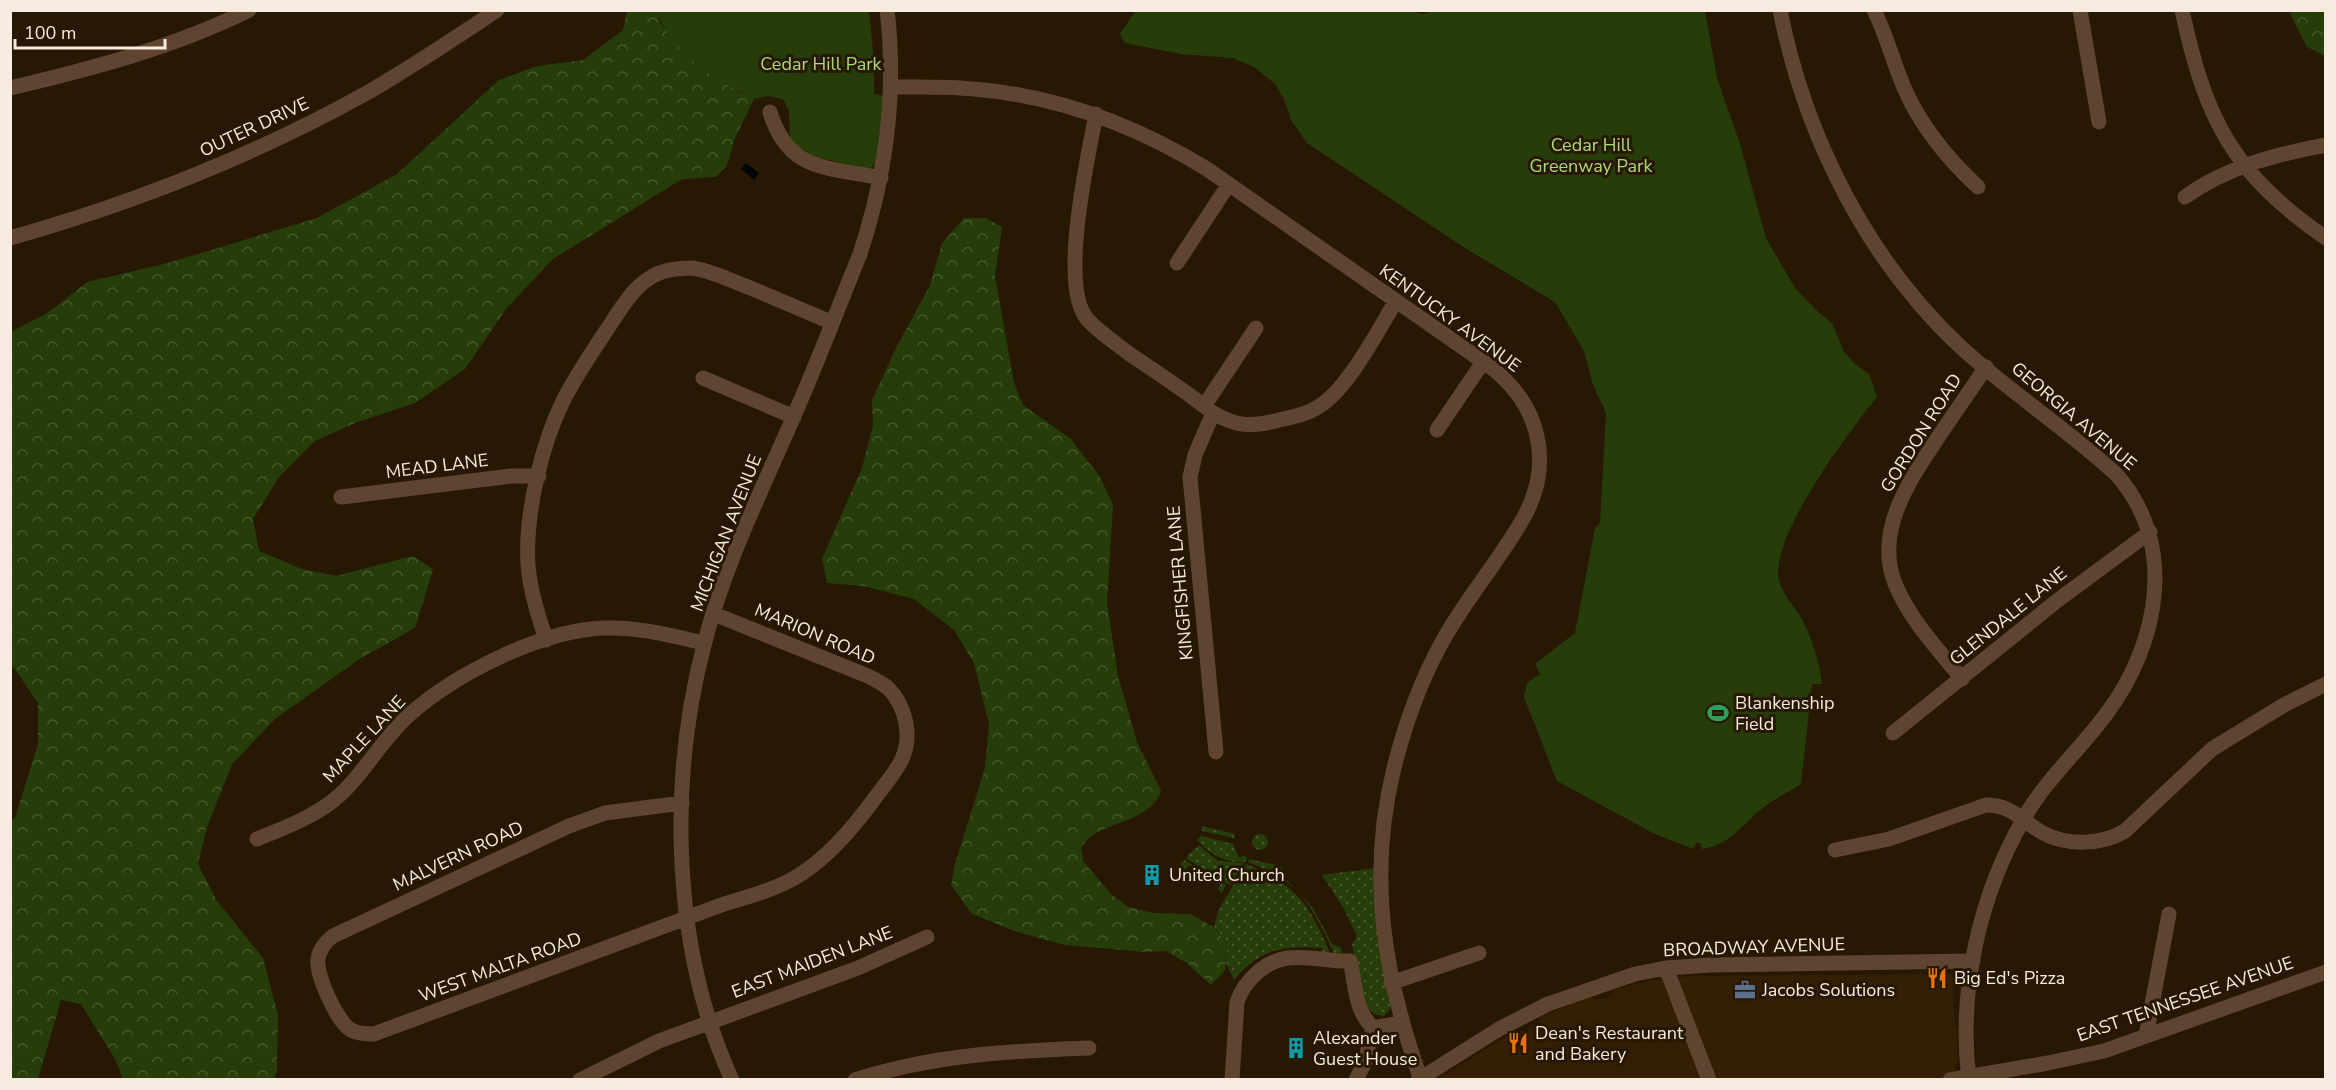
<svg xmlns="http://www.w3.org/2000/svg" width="2336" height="1090" viewBox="0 0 2336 1090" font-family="'Nunito Sans',sans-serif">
	<defs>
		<pattern id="grass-dots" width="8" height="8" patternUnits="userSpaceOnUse" patternTransform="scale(1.5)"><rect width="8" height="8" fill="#273d09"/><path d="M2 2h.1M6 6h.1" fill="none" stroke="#47592c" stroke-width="1.8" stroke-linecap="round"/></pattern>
		<pattern id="forest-crowns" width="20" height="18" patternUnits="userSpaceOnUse" patternTransform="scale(1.5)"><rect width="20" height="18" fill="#273d09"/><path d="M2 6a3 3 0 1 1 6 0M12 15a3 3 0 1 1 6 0" fill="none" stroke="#47592c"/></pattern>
	</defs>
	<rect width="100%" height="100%" fill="#271804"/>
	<!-- built -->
	<path fill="#331f03" d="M 1953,974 L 1954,1025 L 1957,1026 L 1958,1059 L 1955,1066 L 1958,1079 L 1436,1080 L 1513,1032 L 1525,1031 L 1538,1023 L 1539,1019 L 1543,1016 L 1583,999 L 1590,997 L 1596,1000 L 1611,996 L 1616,989 L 1648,981 L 1690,976 Z"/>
	<!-- grass -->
	<path fill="url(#grass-dots)" d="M 1202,826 L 1235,834 L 1234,838 L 1202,831 Z
		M1252 842a8 8 0 1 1 16 0a8 8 0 1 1-16 0Z
		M 1201,836 L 1233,844 L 1239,858 L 1244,855 L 1247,858 L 1245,862 C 1223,863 1212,855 1197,840 Z
		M 1199,845 L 1218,861 L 1244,863 L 1230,885 L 1187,859 L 1187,856 Z
		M 1249,859 L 1277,865 L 1272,872 L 1248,862 Z
		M 1184,860 L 1226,885 L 1222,893 L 1218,889 L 1221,884 L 1189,865 L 1183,874 L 1179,872 L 1178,868 Z
		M 1246,864 C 1300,887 1309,905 1332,957 L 1321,955 L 1323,948 C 1285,945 1258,949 1234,980 L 1226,962 L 1227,944 L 1214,926 L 1219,909 Z
		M 1279,866 L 1283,868 L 1283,876 L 1313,908 L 1332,944 L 1340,947 L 1342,952 L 1339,956 L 1335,956 C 1321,924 1306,891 1274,873 Z
		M 1376,868 L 1391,1003 L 1389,1010 L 1384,1016 L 1374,1014 L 1365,1004 L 1352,944 L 1357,936 L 1343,907 L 1322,875 Z"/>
	<!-- forest -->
	<path fill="url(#forest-crowns)" d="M 627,11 L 656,11 L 662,26 L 738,92 L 754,99 L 735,138 L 727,165 L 716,177 L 682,179 L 553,259 L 506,309 L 465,369 L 415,403 L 355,423 L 315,441 L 279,477 L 253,519 L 259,551 L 302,569 L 336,576 L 413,556 L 433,569 L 415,628 L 361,658 L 275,719 L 232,764 L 207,827 L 198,864 L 217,901 L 263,958 L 278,1015 L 277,1071 L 274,1079 L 123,1079 L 115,1059 L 81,1004 L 61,1000 L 38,1079 L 11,1079 L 11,820 L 15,818 L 38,744 L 38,703 L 15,669 L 11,667 L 11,332 L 49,312 L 87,282 L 168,263 L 317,218 L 397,174 L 499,80 L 537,66 L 583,60 L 623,30 Z
		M 2289,11 L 2325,11 L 2325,56 L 2307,47 Z
		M 964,218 L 986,218 L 1002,227 L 995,276 L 1014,383 L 1023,405 L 1071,439 L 1100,477 L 1113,505 L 1107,602 L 1118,676 L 1137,742 L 1161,791 C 1151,820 1111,821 1090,837 C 1086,840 1083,845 1081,848 L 1083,861 L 1111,894 L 1128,907 L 1153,913 L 1190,914 L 1215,928 L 1227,944 L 1225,970 L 1211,985 L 1187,963 L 1166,951 L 1145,952 L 1065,945 L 1017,932 L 972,914 L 951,885 L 955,864 L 985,768 L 989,724 L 974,663 L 954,630 L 914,599 L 864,586 L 827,583 L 822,559 L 862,468 L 873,425 L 872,400 L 895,350 L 930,285 L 942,243 Z"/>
	<!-- park -->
	<path fill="#273d09" d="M 1136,10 L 1404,10 L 1423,14 L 1437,10 L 1705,11 L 1717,78 L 1740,144 L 1766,238 L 1795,288 L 1818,312 L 1832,323 L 1844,352 L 1856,365 L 1869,374 L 1877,397 C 1851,429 1764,543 1780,584 C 1785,598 1798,610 1804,623 C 1813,642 1820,664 1822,684 L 1812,684 L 1801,784 C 1789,792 1776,798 1764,807 C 1743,823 1731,845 1702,849 L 1700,843 L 1696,843 L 1693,849 L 1653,833 L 1557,781 L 1524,697 L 1527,683 L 1540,674 L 1535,664 L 1575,633 L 1595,528 L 1600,523 L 1606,413 L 1593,385 L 1584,351 L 1555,302 L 1465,248 L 1307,143 L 1291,120 L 1284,99 L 1275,84 L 1254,67 L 1233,58 L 1181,54 L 1125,43 L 1120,34 Z
		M 656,11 L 869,11 L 874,62 L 874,94 L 885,96 L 876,162 L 871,168 L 867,169 L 812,156 L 790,140 L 789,111 L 783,99 L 768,96 L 754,99 C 714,81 673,53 656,11 Z"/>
	<!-- water -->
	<path fill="#000507" d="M 746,163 L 759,173 L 754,180 L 741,169 Z"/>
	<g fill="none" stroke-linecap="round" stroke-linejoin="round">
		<!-- minor -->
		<path stroke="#5f4530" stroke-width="15" d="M 1780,10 C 1805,137 1868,262 1964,350 C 2013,394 2068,430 2116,474 C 2178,544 2159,643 2107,713 C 2080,750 2045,780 2023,820 C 1979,897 1958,991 1969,1080
			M 1874,10 C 1887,36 1894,66 1906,92 C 1922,127 1950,161 1978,187
			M 2080,10 L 2099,122
			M 2182,10 C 2205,119 2233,174 2326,238
			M 891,87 C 919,87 946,86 974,89 C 1058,96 1135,125 1207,169 L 1488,365 C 1538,402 1555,460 1524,517 C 1500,560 1466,598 1442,642 C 1420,682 1405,724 1394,768 C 1367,877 1384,976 1421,1080
			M 10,88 C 91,69 175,47 249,10
			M 770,112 C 788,172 828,167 881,178
			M 1096,114 C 1088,157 1058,288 1088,320 C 1101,334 1117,344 1131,355 C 1159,374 1187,392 1213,413 C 1237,427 1253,427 1279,420 C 1292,417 1306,415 1318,407 C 1348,389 1377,332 1396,301
			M 2185,197 C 2226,167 2277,154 2326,145
			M 10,238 C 134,203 253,156 365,94 C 410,68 454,39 497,10
			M 1177,263 L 1229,184
			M 703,378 L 794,417
			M 1204,406 L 1256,328
			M 1213,413 L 1195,455 L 1190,477 L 1216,752
			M 1437,430 L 1483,362
			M 341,497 L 511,476 L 539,476
			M 546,640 C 538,615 530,590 528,565 C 525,515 541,446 563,401 C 576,375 592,352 608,328 C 624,304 639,276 669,270 C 676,269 685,268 692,268 C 709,270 727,279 743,285 C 773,297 802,310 831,322
			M 1962,679 C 1938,649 1911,621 1896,586 C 1873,533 1909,481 1937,439 C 1953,415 1970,391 1986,367
			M 1893,733 L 2058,600 L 2150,532
			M 682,803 L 605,813 L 569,826 L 333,936 C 326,941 319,950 318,959 C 316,975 337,1022 351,1030 C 358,1034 367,1034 374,1034 L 724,904 C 750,896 778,889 801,874 C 829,856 852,829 872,802 C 881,789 894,775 901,761 C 913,737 906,706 888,688 C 882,683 875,680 868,676 L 714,614
			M 257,839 C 284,828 311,818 334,800 C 363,776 381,740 409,715 C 455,674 543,629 606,628 C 639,627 672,636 704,643
			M 1835,850 L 1889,839 L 1986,805 C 2013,805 2021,821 2043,833 C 2067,846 2102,845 2125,831 L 2212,749 L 2284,705 L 2326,684
			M 1666,968 L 1709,1080
			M 1391,983 L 1479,953
			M 2146,1036 L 2169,914
			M 580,1080 L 659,1041 L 858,968 L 927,937
			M 732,1080 C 672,949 668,783 704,645 C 724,566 761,492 793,418 C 817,364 838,308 860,254 C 886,175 897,94 887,10
			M 855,1080 C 932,1055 1009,1051 1089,1048
			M 1232,1080 L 1237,1002 C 1244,981 1265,961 1288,958 C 1308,955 1330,962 1350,961 C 1356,985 1354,1009 1373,1028 L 1401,1023
			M 1356,1080 L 1365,1062 L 1373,1028
			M 1418,1080 L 1499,1029 L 1548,1004 L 1635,974 L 1666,968 L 1710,965 L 1973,961
			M 1950,1080 L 2048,1063 L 2104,1051 L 2326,972"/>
	</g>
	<!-- icons -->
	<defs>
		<symbol id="stadium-bare" viewBox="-9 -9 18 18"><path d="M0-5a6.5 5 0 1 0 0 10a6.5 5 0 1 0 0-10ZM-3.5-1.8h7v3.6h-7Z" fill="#2e9e5b" stroke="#271804" stroke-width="2.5" paint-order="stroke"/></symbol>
		<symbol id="building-bare" viewBox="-9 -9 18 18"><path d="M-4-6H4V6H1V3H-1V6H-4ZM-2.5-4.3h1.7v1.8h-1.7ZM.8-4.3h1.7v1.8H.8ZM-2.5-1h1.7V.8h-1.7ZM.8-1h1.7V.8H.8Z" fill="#0f9aa8" stroke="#271804" stroke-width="2.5" paint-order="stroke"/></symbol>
		<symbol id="restaurant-bare" viewBox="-9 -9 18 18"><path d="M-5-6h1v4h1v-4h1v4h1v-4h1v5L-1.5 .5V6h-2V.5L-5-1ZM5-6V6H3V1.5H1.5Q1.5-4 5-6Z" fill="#e8710a" stroke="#271804" stroke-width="2.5" paint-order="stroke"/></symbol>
		<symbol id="office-bare" viewBox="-9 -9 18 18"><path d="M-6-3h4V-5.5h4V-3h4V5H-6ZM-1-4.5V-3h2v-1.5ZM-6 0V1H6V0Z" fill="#5c6f8a" stroke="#271804" stroke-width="2.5" paint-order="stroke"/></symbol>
	</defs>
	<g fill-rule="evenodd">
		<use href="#stadium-bare" x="1703" y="698" width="30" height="30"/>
		<use href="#building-bare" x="1137" y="860" width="30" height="30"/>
		<use href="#restaurant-bare" x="1922" y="963" width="30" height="30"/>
		<use href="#office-bare" x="1730" y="975" width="30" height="30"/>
		<use href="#restaurant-bare" x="1503" y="1028" width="30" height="30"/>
		<use href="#building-bare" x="1281" y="1033" width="30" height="30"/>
	</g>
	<g text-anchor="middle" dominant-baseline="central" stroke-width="6" stroke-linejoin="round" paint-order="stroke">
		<!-- park labels -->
		<g font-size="18" fill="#abdb78" stroke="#271804">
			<text x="821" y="64">Cedar Hill Park</text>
			<text x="1591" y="145">Cedar Hill<tspan x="1591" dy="21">Greenway Park</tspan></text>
		</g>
		<!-- street labels -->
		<g font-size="18" fill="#f6ebde" stroke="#271804">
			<text transform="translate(254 127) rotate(-25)">OUTER DRIVE</text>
			<text transform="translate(1450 318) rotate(36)">KENTUCKY AVENUE</text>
			<text transform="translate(2074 416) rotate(40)">GEORGIA AVENUE</text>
			<text transform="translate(1921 433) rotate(-58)">GORDON ROAD</text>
			<text transform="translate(437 466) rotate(-7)">MEAD LANE</text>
			<text transform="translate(726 533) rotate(-69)">MICHIGAN AVENUE</text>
			<text transform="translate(1180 583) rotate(-95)">KINGFISHER LANE</text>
			<text transform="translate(2008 616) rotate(-39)">GLENDALE LANE</text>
			<text transform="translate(815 634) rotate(23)">MARION ROAD</text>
			<text transform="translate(364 739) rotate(-47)">MAPLE LANE</text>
			<text transform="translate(458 856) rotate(-25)">MALVERN ROAD</text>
			<text transform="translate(1754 947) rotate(-2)">BROADWAY AVENUE</text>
			<text transform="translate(812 962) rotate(-21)">EAST MAIDEN LANE</text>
			<text transform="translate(500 967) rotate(-20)">WEST MALTA ROAD</text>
			<text transform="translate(2185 999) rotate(-19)">EAST TENNESSEE AVENUE</text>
		</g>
		<!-- poi labels -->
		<g font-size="18" fill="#f6ebde" stroke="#271804" text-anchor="start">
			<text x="1735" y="703">Blankenship<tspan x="1735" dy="21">Field</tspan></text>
			<text x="1169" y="875">United Church</text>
			<text x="1954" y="978">Big Ed's Pizza</text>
			<text x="1762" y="990">Jacobs Solutions</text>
			<text x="1535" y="1033">Dean's Restaurant<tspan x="1535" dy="21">and Bakery</tspan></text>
			<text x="1313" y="1038">Alexander<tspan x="1313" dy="21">Guest House</tspan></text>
		</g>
	</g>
	<!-- border -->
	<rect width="2336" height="1090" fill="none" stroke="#f6ebde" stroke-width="24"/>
	<!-- scale -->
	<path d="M15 39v9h150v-9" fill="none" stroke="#f6ebde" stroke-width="3"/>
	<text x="24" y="39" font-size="18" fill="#f6ebde" stroke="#271804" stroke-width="4.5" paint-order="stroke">100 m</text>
</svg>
